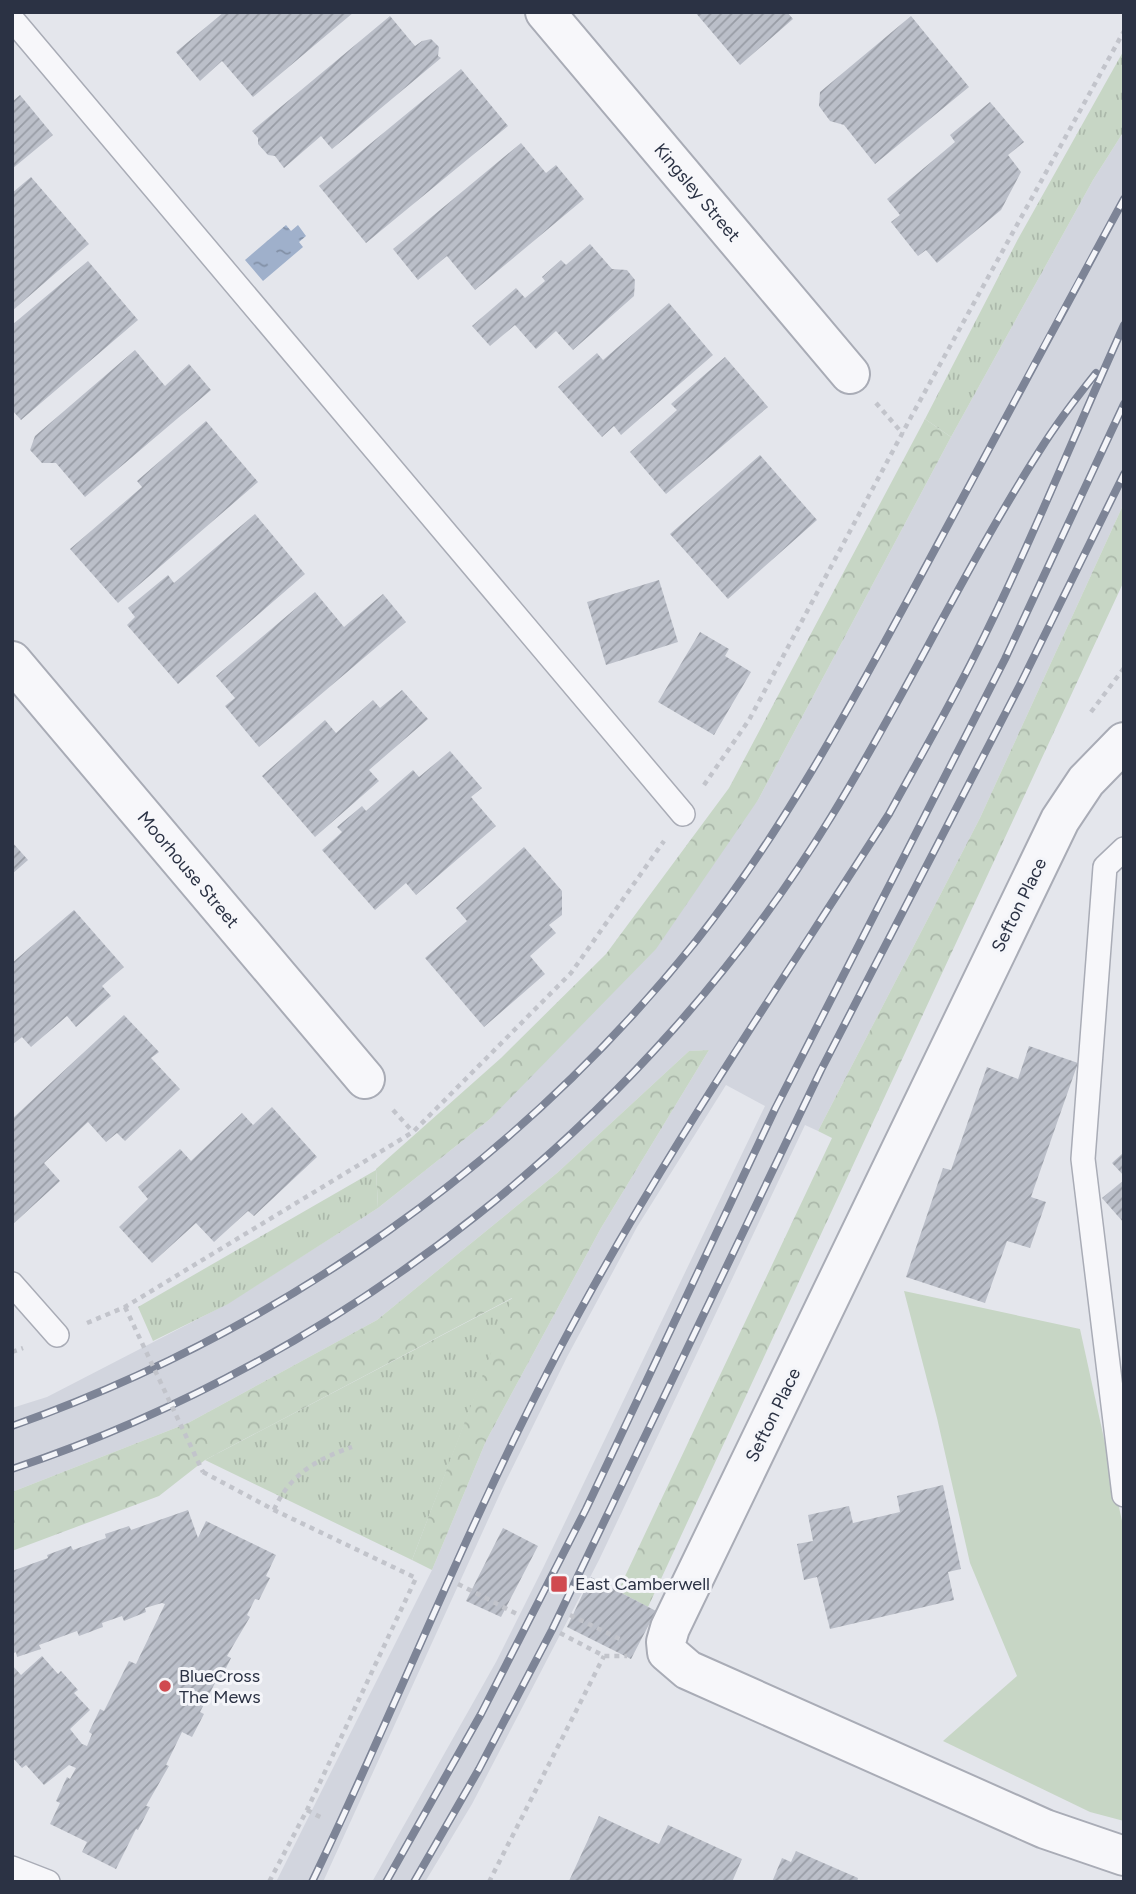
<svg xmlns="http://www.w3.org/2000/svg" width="1136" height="1894" viewBox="0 0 1136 1894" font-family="Figtree,sans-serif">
	<defs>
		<pattern id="grass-tufts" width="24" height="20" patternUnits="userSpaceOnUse" patternTransform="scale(1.75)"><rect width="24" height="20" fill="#c7d6c5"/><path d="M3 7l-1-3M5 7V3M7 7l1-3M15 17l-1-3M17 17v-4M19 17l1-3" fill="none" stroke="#abb8aa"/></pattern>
		<pattern id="forest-crowns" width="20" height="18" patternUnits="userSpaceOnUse" patternTransform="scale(1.75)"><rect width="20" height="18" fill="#c7d6c5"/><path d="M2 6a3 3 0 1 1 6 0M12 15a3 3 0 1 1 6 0" fill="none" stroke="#abb8aa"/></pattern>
		<pattern id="water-ripples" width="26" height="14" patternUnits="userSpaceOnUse" patternTransform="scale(1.75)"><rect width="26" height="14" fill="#9fb0cb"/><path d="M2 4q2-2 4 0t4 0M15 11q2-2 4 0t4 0" fill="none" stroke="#8290a6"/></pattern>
		<pattern id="building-hatch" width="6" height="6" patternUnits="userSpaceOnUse" patternTransform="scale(1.75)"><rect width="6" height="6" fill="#bbbfc9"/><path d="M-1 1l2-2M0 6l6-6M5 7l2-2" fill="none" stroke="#989ca5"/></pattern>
	</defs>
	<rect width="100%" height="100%" fill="#e4e6ec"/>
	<!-- built -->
	<path fill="#d2d5de" d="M 1124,131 L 1124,503 L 980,818 L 818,1131 L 805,1125 L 599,1560 L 472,1804 L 425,1882 L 372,1882 L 496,1662 L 544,1566 L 765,1106 L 726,1085 L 637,1227 L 567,1357 L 503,1487 L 323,1882 L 276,1882 L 432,1570 L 486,1441 L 601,1228 L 709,1050 L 689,1051 L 557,1173 L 377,1320 L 188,1423 L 12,1492 L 12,1408 L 47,1397 L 227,1304 L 378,1208 L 490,1119 L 758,800 L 951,437 L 1093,180 Z"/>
	<!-- grass -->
	<path fill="url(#grass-tufts)" d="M 1124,50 L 1124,131 L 1093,180 L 951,437 L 925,419 L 1018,239 Z
		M 376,1170 L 378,1208 L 228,1304 L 153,1341 L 138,1307 Z
		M 513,1298 L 412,1560 L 205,1460 Z"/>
	<!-- forest -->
	<path fill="url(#forest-crowns)" d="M 925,419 L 951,437 L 758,800 L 656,949 L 490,1119 L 378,1208 L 376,1169 L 501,1058 L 606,954 L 729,788 Z
		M 1124,503 L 1124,581 L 648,1607 L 618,1591 L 832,1138 L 818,1131 L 980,818 Z
		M 709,1050 L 601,1228 L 486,1441 L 432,1570 L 412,1560 L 512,1298 L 205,1460 L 159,1496 L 12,1551 L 12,1492 L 188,1423 L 377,1320 L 557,1173 L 689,1051 Z"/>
	<!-- park -->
	<path fill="#c7d6c5" d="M 904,1291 L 1080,1329 L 1124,1530 L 1124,1821 L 1090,1812 L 943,1741 L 1017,1676 L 970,1563 L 937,1418 Z"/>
	<!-- water -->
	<path fill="url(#water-ripples)" d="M 286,225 L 291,231 L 298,225 L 306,236 L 299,242 L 303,247 L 263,281 L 245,260 Z"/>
	<!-- building -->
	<path fill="url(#building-hatch)" d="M 224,12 L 354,12 L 253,97 L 222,61 L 200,81 L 176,52 Z
		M 695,12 L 787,12 L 793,19 L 740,65 Z
		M 390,16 L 415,46 L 422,41 L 431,39 L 439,47 L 438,56 L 441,58 L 332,149 L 321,136 L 284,168 L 275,156 L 268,155 L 258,144 L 258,138 L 252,131 Z
		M 911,16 L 969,87 L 875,164 L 844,125 L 830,121 L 819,106 L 820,92 Z
		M 461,69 L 508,126 L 366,243 L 319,186 Z
		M 20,95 L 53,135 L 12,169 L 12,102 Z
		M 990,102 L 1024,142 L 1008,155 L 1021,172 L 1001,210 L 937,263 L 926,250 L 918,256 L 891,222 L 900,215 L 887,199 L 955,142 L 950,135 Z
		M 521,143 L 546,173 L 556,165 L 584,199 L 475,290 L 447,256 L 418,280 L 393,249 Z
		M 31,177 L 89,244 L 12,311 L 12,193 Z
		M 590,244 L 612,269 L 627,270 L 635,280 L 634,296 L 573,350 L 556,331 L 536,349 L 515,325 L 490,346 L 472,326 L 516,288 L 525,298 L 545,281 L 542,277 L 561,260 L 566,265 Z
		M 88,261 L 138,320 L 21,420 L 12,410 L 12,325 Z
		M 669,303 L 713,355 L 621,435 L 614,426 L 602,437 L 558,387 L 597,353 L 603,360 Z
		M 135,350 L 165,386 L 189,364 L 211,390 L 85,497 L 56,463 L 42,463 L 30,450 L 35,436 Z
		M 725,357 L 768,407 L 666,494 L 630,452 L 677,410 L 671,404 Z
		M 206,421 L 258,482 L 118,603 L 70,549 L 142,487 L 137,481 Z
		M 760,455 L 817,520 L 728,599 L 670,534 Z
		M 255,514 L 305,574 L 178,684 L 127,625 L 135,617 L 128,608 L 168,575 L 174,583 Z
		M 659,580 L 678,642 L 606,665 L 587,602 Z
		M 315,592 L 344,627 L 383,594 L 406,622 L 259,747 L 225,706 L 235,698 L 216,676 Z
		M 700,632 L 729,649 L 725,656 L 751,672 L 714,735 L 658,702 Z
		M 402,690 L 428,719 L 369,770 L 379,781 L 315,837 L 262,776 L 325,720 L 336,733 L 373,700 L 380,708 Z
		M 450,751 L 482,788 L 471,797 L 496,826 L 416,895 L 406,883 L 375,910 L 322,850 L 342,832 L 337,827 L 362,806 L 366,811 L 413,770 L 419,777 Z
		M 12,842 L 28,860 L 12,874 Z
		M 524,847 L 562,891 L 562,915 L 549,925 L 556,933 L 530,956 L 545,974 L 484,1027 L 425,958 L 467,921 L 456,908 Z
		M 74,910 L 124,967 L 102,986 L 111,996 L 76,1027 L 67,1016 L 31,1047 L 22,1037 L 12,1045 L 12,963 Z
		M 124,1015 L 159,1052 L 151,1058 L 180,1089 L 125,1141 L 117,1133 L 106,1142 L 88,1122 L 44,1163 L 60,1181 L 12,1225 L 12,1119 Z
		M 1029,1046 L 1078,1063 L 1031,1197 L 1046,1202 L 1030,1248 L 1007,1241 L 985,1303 L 906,1277 L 943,1168 L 951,1170 L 987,1067 L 1018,1079 Z
		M 272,1107 L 317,1157 L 254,1216 L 248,1211 L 214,1242 L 196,1223 L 152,1263 L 119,1227 L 148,1199 L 138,1187 L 180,1149 L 191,1161 L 242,1113 L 253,1125 Z
		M 1124,1152 L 1124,1176 L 1112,1163 Z
		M 1124,1180 L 1124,1223 L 1102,1198 Z
		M 943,1485 L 961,1569 L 948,1572 L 954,1600 L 830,1629 L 817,1577 L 804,1580 L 797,1544 L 813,1541 L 808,1515 L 849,1506 L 853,1523 L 900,1512 L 897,1496 Z
		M 188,1510 L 198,1538 L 206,1521 L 276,1555 L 266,1576 L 270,1578 L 259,1600 L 255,1599 L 247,1615 L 250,1617 L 227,1656 L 231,1658 L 219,1682 L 216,1681 L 200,1712 L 204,1714 L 192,1737 L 182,1732 L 166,1765 L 169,1766 L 146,1806 L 150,1807 L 138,1830 L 136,1829 L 116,1869 L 82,1852 L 87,1842 L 50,1824 L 60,1803 L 56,1801 L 67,1777 L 70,1779 L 76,1768 L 69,1765 L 44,1785 L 26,1765 L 22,1768 L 12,1757 L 12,1665 L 21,1675 L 42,1656 L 58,1674 L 61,1671 L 78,1690 L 74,1693 L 90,1710 L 70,1729 L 82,1744 L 87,1746 L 92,1734 L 89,1732 L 100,1709 L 104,1711 L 129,1661 L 136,1664 L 165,1604 L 162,1603 L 145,1608 L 146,1612 L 124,1621 L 122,1616 L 102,1623 L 103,1627 L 79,1636 L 77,1631 L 39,1645 L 41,1649 L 17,1657 L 16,1652 L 12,1654 L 12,1571 L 48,1558 L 47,1555 L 71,1546 L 73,1550 L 106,1538 L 105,1534 L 129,1526 L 131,1530 Z
		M 503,1528 L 538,1546 L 501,1617 L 466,1601 Z
		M 591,1577 L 656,1611 L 631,1659 L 567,1627 Z
		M 599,1816 L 659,1844 L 668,1825 L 742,1859 L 732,1882 L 571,1882 L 569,1881 Z
		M 796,1851 L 858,1878 L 857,1882 L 772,1882 L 782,1858 L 791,1862 Z"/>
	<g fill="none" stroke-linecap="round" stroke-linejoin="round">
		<defs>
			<path id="lane" d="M 12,19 L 683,814
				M 1124,849 L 1105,867 L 1083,1159 L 1124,1495
				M 12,1284 L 57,1335
				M 12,1868 L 48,1882"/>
			<g id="street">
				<path id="s1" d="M 545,12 L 850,374"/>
				<path id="s2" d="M 12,661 L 365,1079"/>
				<path d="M 1124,742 L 1086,781 L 1060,820 L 670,1628 L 666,1642 L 667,1652 L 688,1670 L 1045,1829 L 1124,1856"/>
			</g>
		</defs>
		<!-- lane casing -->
		<use href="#lane" stroke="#a9acb6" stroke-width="26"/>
		<!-- street casing -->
		<use href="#street" stroke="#a9acb6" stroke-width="42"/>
		<!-- path -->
		<path stroke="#c2c4cb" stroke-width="4.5" stroke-dasharray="5 5" stroke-linecap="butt" d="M 876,403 L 903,434
			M 1091,712 L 1124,668
			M 704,785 L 749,720 L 911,417 L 1124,31
			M 393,1110 L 413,1132
			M 87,1323 L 125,1307 L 413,1132 L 571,973 L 664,841
			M 12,1352 L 23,1348
			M 203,1472 L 274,1510 L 416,1578 L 307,1810 L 269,1882
			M 274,1510 C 289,1475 317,1459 352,1447
			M 458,1584 L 519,1615
			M 570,1615 L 624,1641
			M 560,1633 L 604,1656 L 627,1656
			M 307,1810 L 324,1819
			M 489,1882 L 604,1656"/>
		<!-- lane -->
		<use href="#lane" stroke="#f7f7fa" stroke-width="23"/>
		<!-- street -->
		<use href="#street" stroke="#f7f7fa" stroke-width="38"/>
		<defs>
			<path id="rail" d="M 12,1426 C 279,1332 519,1162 696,941 C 781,834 847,712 912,592 C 983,461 1052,330 1124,199
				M 12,1469 C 348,1357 646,1119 831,817 C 905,697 964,569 1040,450 C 1057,423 1076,398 1096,373
				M 312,1882 C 397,1706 468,1523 559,1350 C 657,1164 776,991 889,814 C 918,761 948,709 975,655 C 1029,548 1074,435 1124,325
				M 386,1882 L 481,1714 L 586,1509 L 775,1109 L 1005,659 L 1124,404
				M 414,1882 L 479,1769 L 552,1630 L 821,1070 L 1020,685 L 1124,474"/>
		</defs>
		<!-- rail casing -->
		<use href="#rail" stroke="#7d8496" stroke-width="8"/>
		<!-- rail -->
		<use href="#rail" stroke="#f4f5f9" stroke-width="5" stroke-dasharray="16" stroke-linecap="butt"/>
		<!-- path-bridge -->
		<path stroke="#c2c4cb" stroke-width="4.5" stroke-dasharray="5 5" stroke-linecap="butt" d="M 125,1307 L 203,1472"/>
	</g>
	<!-- markers -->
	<g fill="#d04a50" stroke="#f4f5f9" stroke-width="2.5">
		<rect x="550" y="1575" width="18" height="18" rx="3.5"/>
		<circle cx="165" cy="1686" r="7"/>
	</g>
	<g text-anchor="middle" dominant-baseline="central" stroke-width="6" stroke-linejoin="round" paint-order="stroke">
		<!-- street labels -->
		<g font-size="18" fill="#2b3244" stroke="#f4f5f9">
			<text stroke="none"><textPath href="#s1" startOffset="236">Kingsley Street</textPath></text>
			<text stroke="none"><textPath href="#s2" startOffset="273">Moorhouse Street</textPath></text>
			<text transform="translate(1019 905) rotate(-64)">Sefton Place</text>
			<text transform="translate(773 1415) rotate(-64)">Sefton Place</text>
		</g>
		<!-- poi labels -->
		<g font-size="18" fill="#2b3244" stroke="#f4f5f9" text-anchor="start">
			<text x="575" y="1584">East Camberwell</text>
			<text x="179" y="1676">BlueCross<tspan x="179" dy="21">The Mews</tspan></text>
		</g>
	</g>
	<!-- border -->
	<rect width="1136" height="1894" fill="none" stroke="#2b3244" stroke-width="28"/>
</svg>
